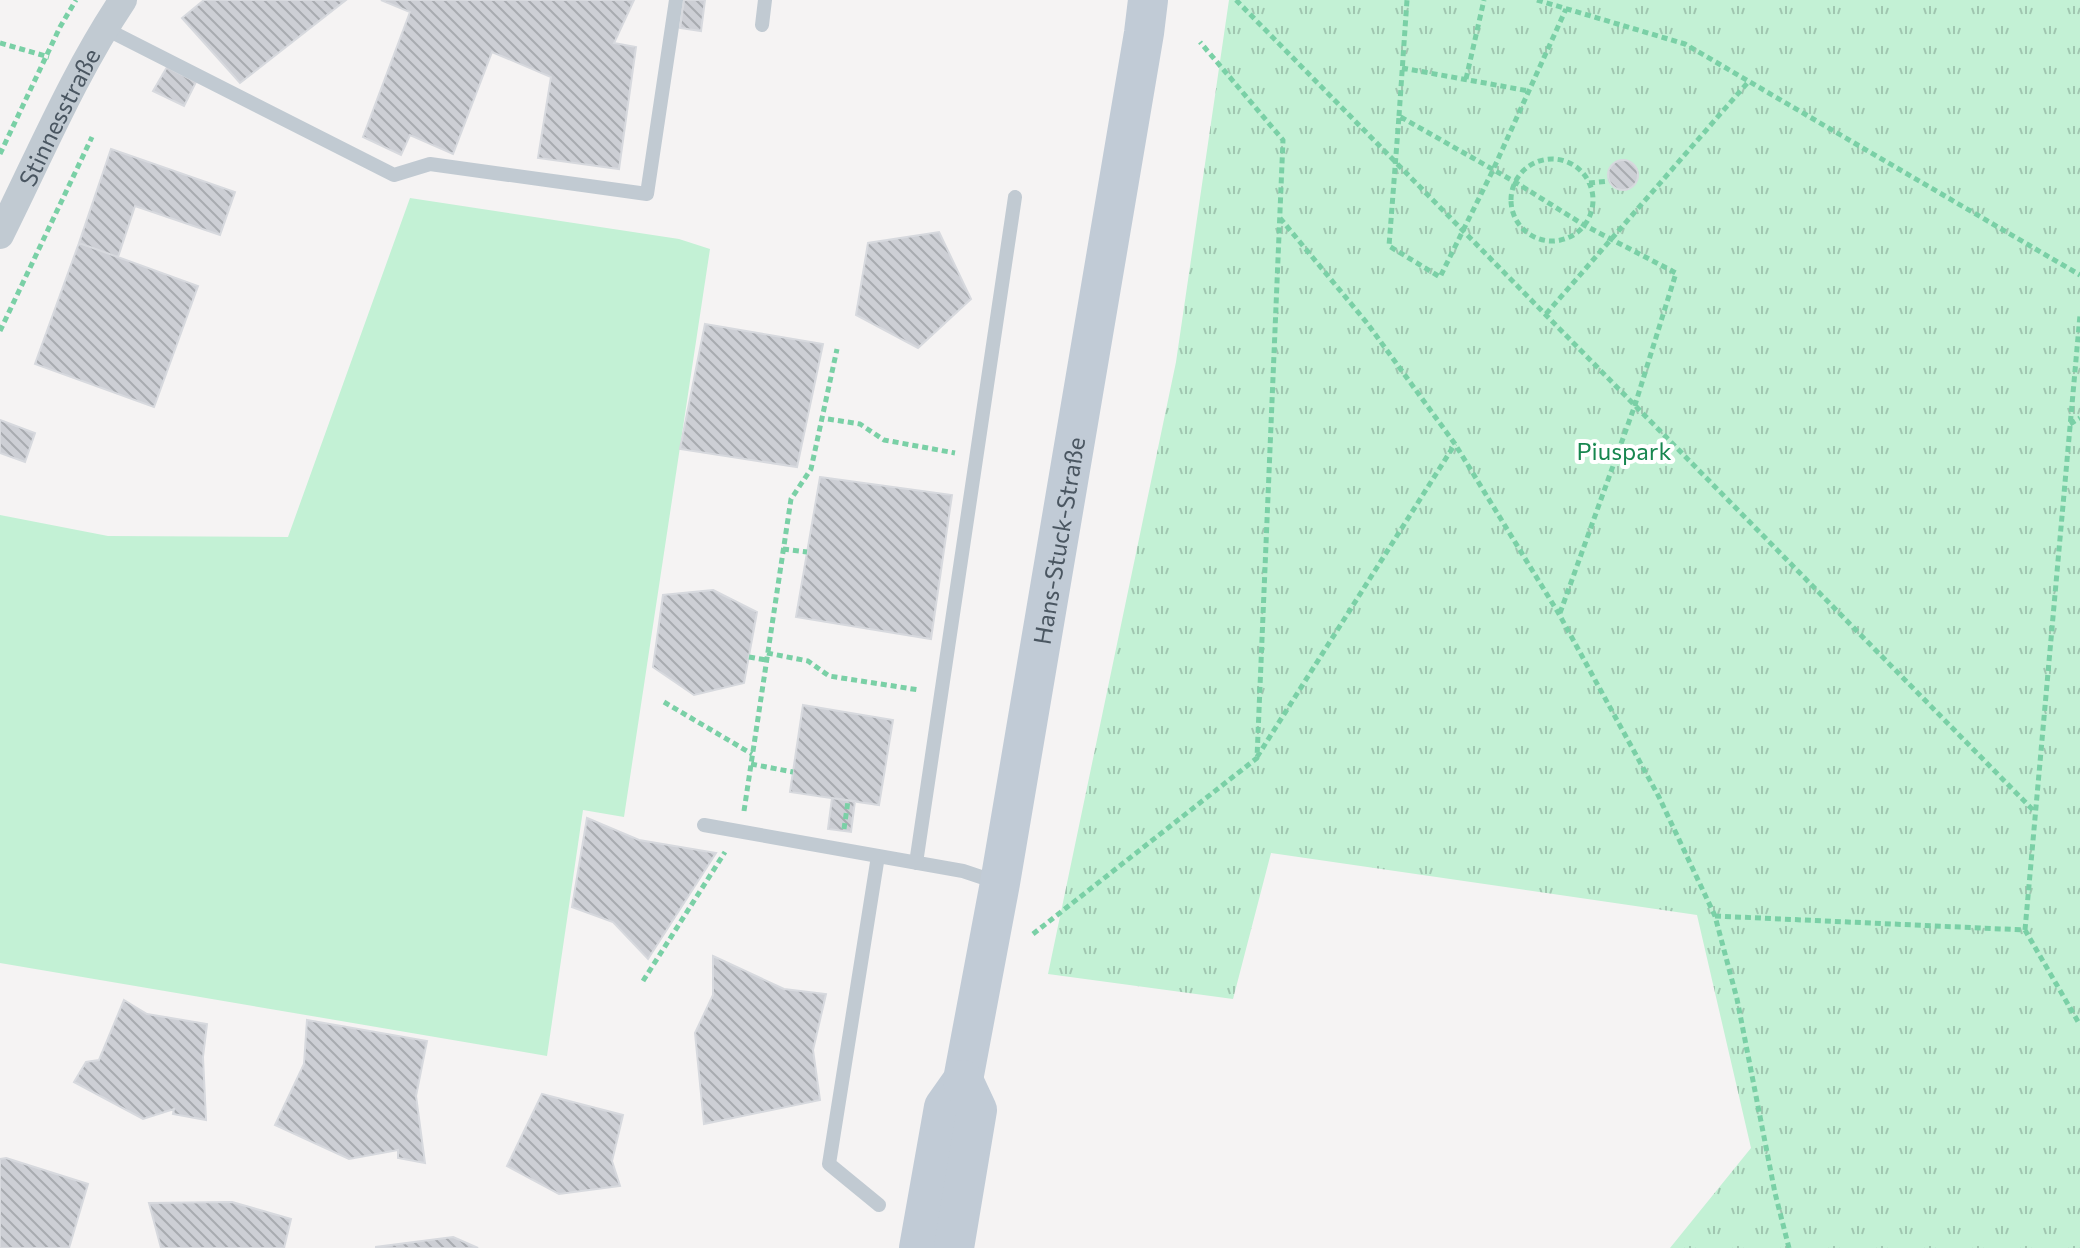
<svg xmlns="http://www.w3.org/2000/svg" width="2080" height="1248" viewBox="0 0 2080 1248" font-family="Commissioner,sans-serif">
	<defs>
		<pattern id="park-tufts" width="24" height="20" patternUnits="userSpaceOnUse" patternTransform="scale(2)"><rect width="24" height="20" fill="#c3f1d5"/><path d="M3 7l-1-3M5 7V3M7 7l1-3M15 17l-1-3M17 17v-4M19 17l1-3" fill="none" stroke="#a0c6b0"/></pattern>
		<pattern id="building-back-hatch" width="6" height="6" patternUnits="userSpaceOnUse" patternTransform="scale(2)"><rect width="6" height="6" fill="#cdcfd5"/><path d="M-1 5l2 2M0 0l6 6M5-1l2 2" fill="none" stroke="#a8abb0"/></pattern>
	</defs>
	<rect width="100%" height="100%" fill="#f5f3f3"/>
	<!-- grass -->
	<path fill="#c3f1d5" d="M 410,198 L 679,239 L 710,249 L 624,817 L 583,810 L 547,1056 L 0,963 L 0,515 L 108,536 L 288,537 Z"/>
	<!-- park -->
	<path fill="url(#park-tufts)" d="M 1229,0 L 2080,0 L 2080,1248 L 1670,1248 L 1751,1148 L 1697,915 L 1271,853 L 1233,999 L 1048,974 L 1176,362 Z"/>
	<!-- building -->
	<path fill="url(#building-back-hatch)" stroke="#d7d9de" stroke-width="2" d="M 204,0 L 346,0 L 240,83 L 182,18 Z
		M 381,0 L 634,0 L 614,43 L 636,47 L 619,169 L 538,158 L 551,77 L 492,52 L 453,154 L 410,135 L 401,155 L 363,137 L 410,12 Z
		M 684,0 L 705,0 L 701,31 L 680,28 Z
		M 167,67 L 196,82 L 184,106 L 153,91 Z
		M 111,149 L 235,192 L 220,235 L 135,206 L 118,257 L 79,243 Z
		M1608 175a15 15 0 1 1 30 0a15 15 0 1 1-30 0Z
		M 939,232 L 971,299 L 918,348 L 856,315 L 868,243 Z
		M 79,243 L 198,286 L 154,407 L 35,364 Z
		M 705,324 L 823,344 L 797,467 L 680,449 Z
		M 0,420 L 35,433 L 25,462 L 0,453 Z
		M 820,477 L 952,495 L 931,639 L 796,617 Z
		M 713,590 L 757,612 L 744,683 L 694,695 L 653,667 L 663,595 Z
		M 803,705 L 893,720 L 879,805 L 790,792 Z
		M 832,798 L 855,801 L 851,832 L 828,829 Z
		M 587,818 L 639,840 L 716,853 L 648,959 L 613,922 L 572,907 Z
		M 713,956 L 784,989 L 826,994 L 813,1050 L 820,1100 L 704,1124 L 695,1033 L 713,995 Z
		M 124,1000 L 147,1014 L 207,1024 L 203,1057 L 206,1120 L 173,1114 L 174,1109 L 143,1119 L 74,1082 L 86,1062 L 99,1060 Z
		M 307,1020 L 427,1041 L 416,1096 L 425,1163 L 398,1158 L 398,1150 L 349,1159 L 275,1125 L 304,1064 Z
		M 542,1094 L 623,1115 L 612,1161 L 620,1186 L 559,1194 L 507,1166 Z
		M 6,1158 L 88,1184 L 69,1248 L 0,1248 L 0,1159 Z
		M 232,1202 L 291,1219 L 284,1248 L 161,1248 L 149,1203 Z
		M 453,1237 L 478,1248 L 376,1248 L 376,1247 Z"/>
	<g fill="none" stroke-linecap="round" stroke-linejoin="round">
		<!-- path -->
		<path stroke="#7ad0a6" stroke-width="5" stroke-dasharray="6 4" stroke-linecap="butt" d="M 1236,0 L 2035,812
			M 1537,0 L 1685,44 L 2080,275
			M 0,43 L 49,57
			M 1402,68 L 1529,91
			M 1466,79 L 1484,0
			M 1399,116 L 1407,0
			M 0,154 L 60,27 L 76,0
			M1511 200a41 41 0 1 1 82 0a41 41 0 1 1-82 0Z
			M 1589,183 L 1609,181
			M 1280,218 L 1367,323 L 1455,444 L 1559,614 L 1659,797 L 1715,916 L 1737,999 L 1775,1193 L 1789,1248
			M 1546,314 L 1749,81
			M 0,331 L 92,137
			M 828,419 L 860,424 L 884,440 L 955,453
			M 2070,424 L 2080,418
			M 783,549 L 807,552
			M 1560,613 L 1635,405 L 1676,273 L 1584,225 L 1515,182 L 1399,116 L 1389,246 L 1440,277 L 1493,170 L 1566,9
			M 767,653 L 808,661 L 829,676 L 919,690
			M 749,657 L 766,660
			M 664,702 L 752,754
			M 1257,757 L 1455,444
			M 751,764 L 793,772
			M 744,811 L 791,499 L 811,469 L 837,349
			M 844,829 L 848,801
			M 1715,916 L 2025,930 L 2080,1025
			M 2025,930 L 2080,315
			M 1033,934 L 1257,758 L 1283,140 L 1200,42
			M 643,981 L 725,852"/>
		<!-- service -->
		<path stroke="#c1cad2" stroke-width="14" d="M 762,25 L 765,0
			M 104,28 L 394,175 L 430,164 L 647,194 L 676,0
			M 704,825 L 963,871 L 996,882
			M 878,856 L 829,1164 L 879,1205
			M 916,863 L 1015,197"/>
		<!-- minor -->
		<path stroke="#c1cad2" stroke-width="28" id="s1" d="M 0,235 C 39,157 74,73 123,0"/>
		<!-- secondary -->
		<g stroke="#c1cbd6" stroke-width="40">
			<path id="s2" d="M 919,1248 L 944,1107 L 963,1080 L 1000,883 L 1144,33 L 1148,0"/>
			<path d="M 954,1248 L 977,1110 L 963,1080"/>
		</g>
	</g>
	<g text-anchor="middle" dominant-baseline="central" stroke-width="8" stroke-linejoin="round" paint-order="stroke">
		<!-- street labels -->
		<g font-size="24" fill="#4a5661" stroke="#fff">
			<text stroke="none"><textPath href="#s1" startOffset="132">Stinnesstraße</textPath></text>
			<text stroke="none"><textPath href="#s2" startOffset="724">Hans-Stuck-Straße</textPath></text>
		</g>
		<!-- park labels -->
		<g font-size="24" fill="#17864f" stroke="#fff">
			<text x="1624" y="450">Piuspark</text>
		</g>
	</g>
</svg>
